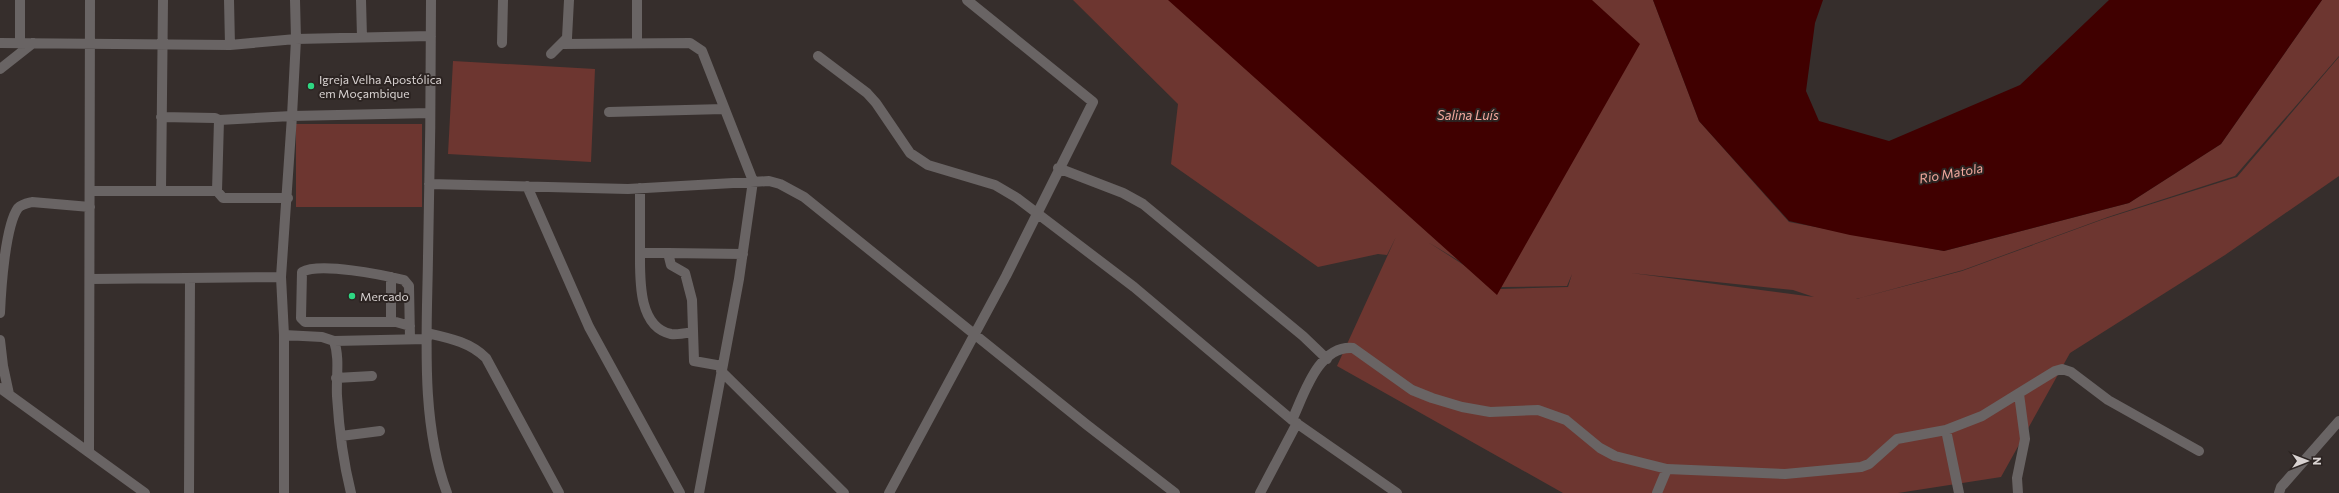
<svg xmlns="http://www.w3.org/2000/svg" width="2339" height="493" viewBox="0 0 2339 493" font-family="Commissioner,sans-serif">
	<rect width="100%" height="100%" fill="#362e2c"/>
	<!-- green -->
	<path fill="#6d3630" fill-rule="evenodd" d="M 1073,0 L 1653,0 L 1699,121 L 1789,222 L 1944,251 L 2129,203 L 2221,144 L 2322,0 L 2339,0 L 2339,56 L 2235,176 L 2108,217 L 1963,270 L 1856,299 L 1962,271 L 2104,219 L 2237,177 L 2339,57 L 2339,176 L 2225,255 L 2070,353 L 2001,477 L 1898,493 L 1563,493 L 1337,366 L 1396,237 L 1387,255 L 1378,254 L 1318,267 L 1171,164 L 1178,104 ZM 1428,242 L 1502,287 L 1567,286 L 1572,274 L 1568,287 L 1501,289 ZM 1631,273 L 1793,290 L 1814,297 Z
		M 453,61 L 595,69 L 591,162 L 448,154 Z
		M 296,124 L 422,124 L 422,207 L 296,207 Z"/>
	<!-- water -->
	<path fill="#400000" d="M 1168,0 L 1592,0 L 1640,44 L 1497,295 Z
		M 1653,0 L 1823,0 L 1815,23 L 1806,91 L 1819,121 L 1889,141 L 2020,85 L 2109,0 L 2322,0 L 2221,144 L 2129,203 L 1944,251 L 1850,235 L 1789,221 L 1699,121 Z"/>
	<g fill="none" stroke-linecap="round" stroke-linejoin="round">
		<!-- minor -->
		<path stroke="#696464" stroke-width="10" d="M 229,0 L 230,45
			M 361,0 L 362,37
			M 431,0 C 431,86 430,171 428,257 C 427,333 420,421 447,493
			M 0,43 L 230,45 L 296,39 L 431,36
			M 20,43 L 20,0
			M 502,43 L 503,0
			M 637,43 L 637,0
			M 562,44 L 690,43 L 702,51 L 753,181 L 739,279 L 699,493
			M 551,54 L 567,38 L 569,0
			M 818,56 L 867,93 L 876,103 L 910,153 L 928,165 L 995,185 L 1017,198 L 1134,287 L 1292,420 L 1397,493
			M 0,69 L 33,43
			M 609,112 L 724,109
			M 161,117 L 215,118 L 219,120 L 217,191 L 223,198 L 288,198
			M 219,120 L 292,116 L 430,113
			M 1058,168 L 1123,193 L 1143,204 L 1303,336 L 1327,359
			M 429,184 L 628,189 L 769,181 L 780,184 L 804,197 L 1087,425 L 1175,493
			M 527,186 L 589,327 L 680,493
			M 640,188 L 640,253
			M 161,190 L 163,0
			M 90,191 L 217,191
			M 668,253 L 640,253 C 640,279 638,327 671,334 C 677,335 687,333 693,332
			M 391,277 L 391,322
			M 91,279 L 281,277
			M 0,313 C 1,290 5,226 18,208 C 22,204 28,203 32,202 L 90,207
			M 410,326 L 396,322 L 305,322 L 301,318 L 302,272 C 320,262 383,275 404,280 L 409,286 L 410,339
			M 427,333 C 449,338 470,342 486,358 L 559,493
			M 284,335 L 322,337 L 334,341 C 340,358 336,378 337,396 C 339,429 343,461 351,493
			M 0,340 L 3,366 L 9,394
			M 334,341 L 427,339
			M 722,366 L 694,361 L 692,300 L 685,273 L 671,265 L 668,253 L 743,254
			M 721,371 L 844,493
			M 336,378 L 372,376
			M 0,388 L 145,493
			M 1292,420 C 1304,395 1318,345 1353,348 L 1412,390 L 1432,398 L 1462,407 L 1490,412 L 1538,410 L 1566,420 L 1600,448 L 1615,456 L 1667,469 L 1785,474 L 1861,467 L 1869,464 L 1897,439 L 1946,430 L 1982,416 L 2055,371 L 2062,369 L 2071,372 L 2108,400 L 2199,451
			M 1946,430 L 1959,493
			M 341,436 L 380,431
			M 89,451 L 90,0
			M 189,493 L 190,279
			M 284,493 L 284,335 L 281,277 L 292,116 L 296,39 L 295,0
			M 889,493 L 1006,276 L 1093,102 L 967,0
			M 1260,493 L 1297,423
			M 1657,493 L 1667,469
			M 2018,493 L 2017,478 L 2025,439 L 2019,394
			M 2279,493 L 2281,487 L 2339,421"/>
	</g>
	<!-- markers -->
	<g fill="#2ed883" stroke="#2c2422" stroke-width="1.5">
		<circle cx="311" cy="86" r="4"/>
		<circle cx="352" cy="296" r="4"/>
	</g>
	<g text-anchor="middle" dominant-baseline="central" stroke-width="4" stroke-linejoin="round" paint-order="stroke">
		<!-- poi labels -->
		<g font-size="12" fill="#d8d2d1" stroke="#2c2422" text-anchor="start">
			<text x="319" y="79">Igreja Velha Apostólica<tspan x="319" dy="14">em Moçambique</tspan></text>
			<text x="360" y="296">Mercado</text>
		</g>
		<!-- water labels -->
		<g font-size="13" font-style="italic" fill="#f3a99e" stroke="#2c2422">
			<text x="1468" y="115">Salina Luís</text>
			<text transform="translate(1951 173) rotate(-10)">Rio Matola</text>
		</g>
	</g>
	<!-- north arrow -->
	<g transform="translate(2307 461) rotate(90)" stroke="#2c2422" stroke-width="3" paint-order="stroke">
	<path d="M0-3L7 15L0 10L-7 15Z" fill="#d8d2d1"/>
	<text y="-6" font-size="11" font-weight="bold" text-anchor="middle" fill="#d8d2d1">N</text>
	</g>
</svg>
